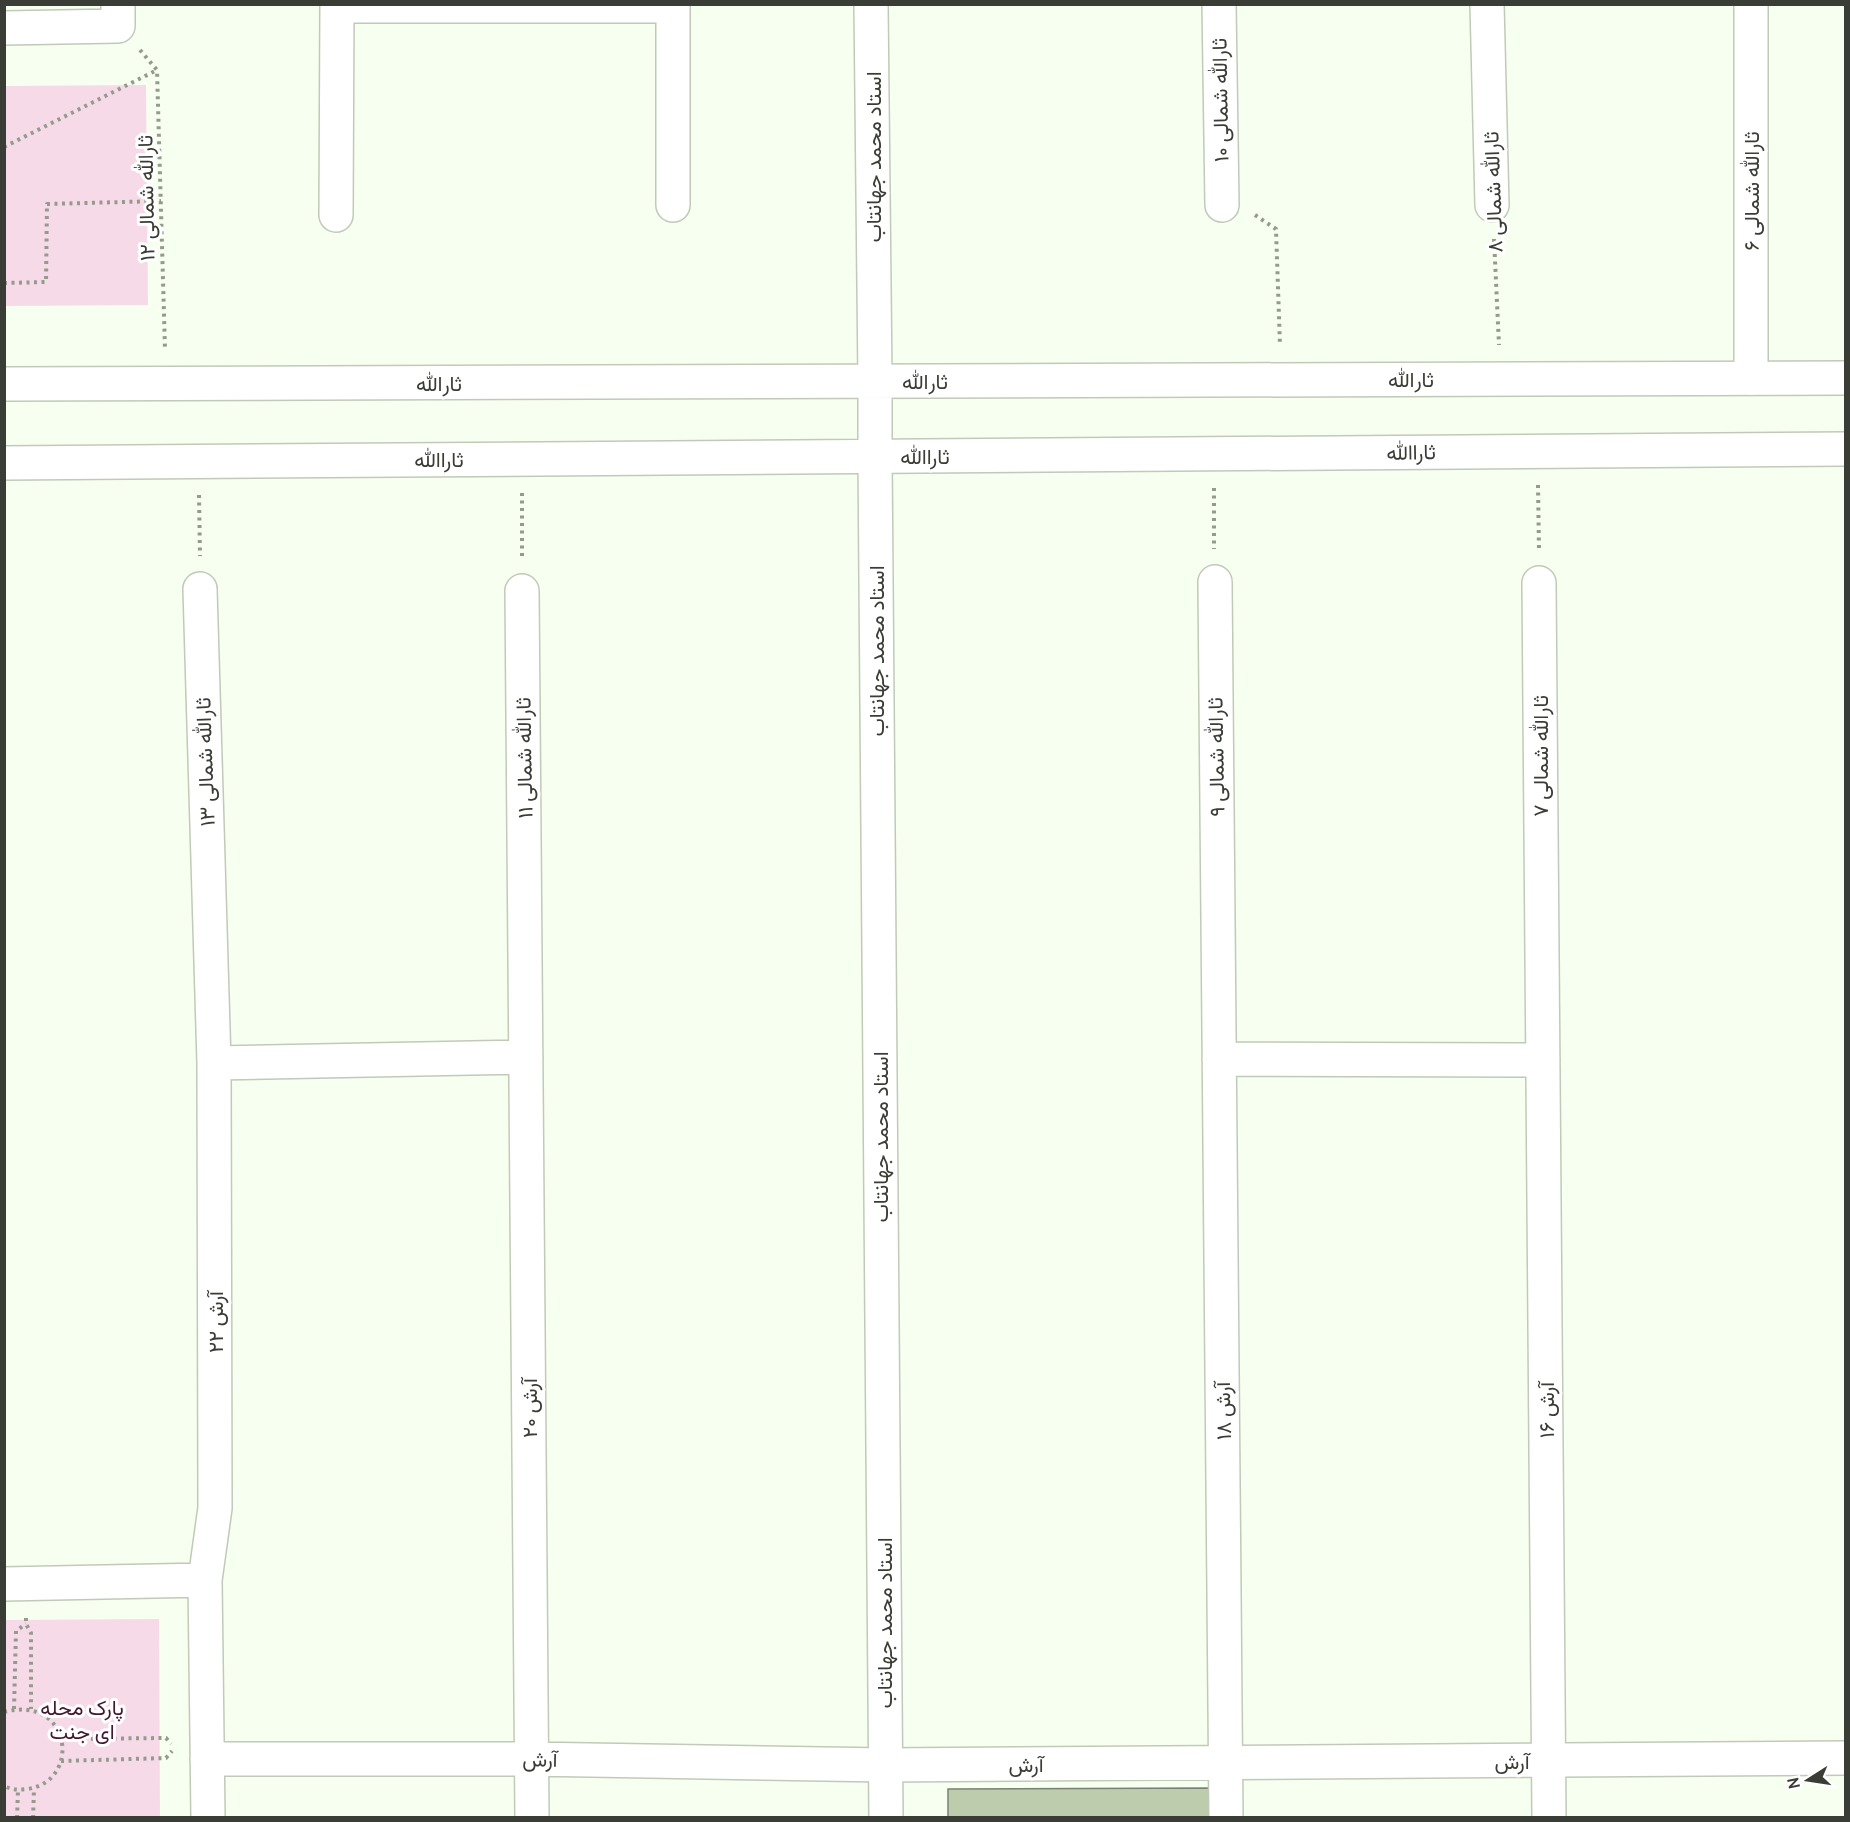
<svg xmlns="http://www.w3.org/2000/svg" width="1850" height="1822" viewBox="0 0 1850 1822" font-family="Cabin,Vazirmatn,sans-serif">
	<rect width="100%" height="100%" fill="#f7fff0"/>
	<!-- green -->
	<path fill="#f6dae8" d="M 146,85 L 148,305 L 5,306 L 5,86 Z
		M 159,1619 L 160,1817 L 5,1817 L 5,1620 Z"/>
	<!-- building -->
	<path fill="#bdccac" stroke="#798170" stroke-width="1.5" d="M 1211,1788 L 1211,1818 L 948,1818 L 948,1789 Z"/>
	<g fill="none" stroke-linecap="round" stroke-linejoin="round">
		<defs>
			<path id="minor" d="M 1219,4 L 1222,205
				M 1487,4 L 1492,205
				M 1751,4 L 1751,378
				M 337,6 L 673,6
				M 4,28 L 118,26 L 118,4
				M 673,205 L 673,4
				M 336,215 L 337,4
				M 1215,582 L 1226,1818
				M 1539,583 L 1549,1818
				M 200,589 L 214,1063 L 215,1508 L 205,1580
				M 522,591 L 532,1818
				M 1219,1059 L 1543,1060
				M 214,1063 L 526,1057
				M 4,1584 L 205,1580 L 208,1818
				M 207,1759 L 531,1759 L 885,1765 L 1846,1758"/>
			<path id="tertiary" d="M 871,4 L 875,381
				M 875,456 L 886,1818"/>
			<path id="secondary" d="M 875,381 L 875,456
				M 4,384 L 1846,378
				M 4,463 L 1846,449"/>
		</defs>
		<!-- minor casing -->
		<use href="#minor" stroke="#c1cab8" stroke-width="36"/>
		<!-- tertiary casing -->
		<use href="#tertiary" stroke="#c1cab8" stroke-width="36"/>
		<!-- secondary casing -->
		<use href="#secondary" stroke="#c1cab8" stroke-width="36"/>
		<!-- path -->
		<path stroke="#959a8f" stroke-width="4" stroke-dasharray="3 4.5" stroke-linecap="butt" d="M 140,50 L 157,70 L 165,350
			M 4,147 L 157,70
			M 1255,215 L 1276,229 L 1280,346
			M 1494,239 L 1499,345
			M 4,283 L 46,282 L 47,204 L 161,201
			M 1538,485 L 1539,550
			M 1214,488 L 1214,549
			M 522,493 L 522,558
			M 199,495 L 200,556
			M 26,1618 L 26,1624 L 31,1633 L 31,1709
			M 14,1709 L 16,1631 L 26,1624
			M 4,1712 C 72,1694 82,1782 27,1789 C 19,1790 12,1790 4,1786
			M 61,1739 L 166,1738 L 171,1744
			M 61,1761 L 166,1758 L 172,1751
			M 17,1818 L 18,1790
			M 33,1818 L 34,1789"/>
		<!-- minor -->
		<use href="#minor" stroke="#fff" stroke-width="33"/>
		<!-- tertiary -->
		<use href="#tertiary" stroke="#fff" stroke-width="33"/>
		<!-- secondary -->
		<use href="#secondary" stroke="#fff" stroke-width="33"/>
	</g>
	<g text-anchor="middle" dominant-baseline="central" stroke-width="6" stroke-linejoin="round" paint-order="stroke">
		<!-- street labels -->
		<g font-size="21" fill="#3a3d36" stroke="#fff">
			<text transform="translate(1220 100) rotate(-91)">ثارالله شمالی ۱۰</text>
			<text transform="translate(873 157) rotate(-90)">استاد محمد جهانتاب</text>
			<text transform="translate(1751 191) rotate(-90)">ثارالله شمالی ۶</text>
			<text transform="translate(1493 192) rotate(-92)">ثارالله شمالی ۸</text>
			<text transform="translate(146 198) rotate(-91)">ثارالله شمالی ۱۲</text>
			<text x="1411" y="379">ثارالله</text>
			<text x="925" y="381">ثارالله</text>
			<text x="439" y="383">ثارالله</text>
			<text transform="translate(1411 452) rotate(-1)">ثاراالله</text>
			<text x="925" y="456">ثاراالله</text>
			<text x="439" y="459">ثاراالله</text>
			<text transform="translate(876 651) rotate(-90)">استاد محمد جهانتاب</text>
			<text transform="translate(1540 756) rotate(-90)">ثارالله شمالی ۷</text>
			<text transform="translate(1216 757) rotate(-91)">ثارالله شمالی ۹</text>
			<text transform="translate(524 758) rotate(-91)">ثارالله شمالی ۱۱</text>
			<text transform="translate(205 762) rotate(-92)">ثارالله شمالی ۱۳</text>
			<text transform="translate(880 1137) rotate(-90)">استاد محمد جهانتاب</text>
			<text transform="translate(215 1322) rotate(-90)">آرش ۲۲</text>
			<text transform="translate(529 1408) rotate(-90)">آرش ۲۰</text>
			<text transform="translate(1546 1410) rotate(-90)">آرش ۱۶</text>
			<text transform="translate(1223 1411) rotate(-91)">آرش ۱۸</text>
			<text transform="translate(884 1623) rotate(-90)">استاد محمد جهانتاب</text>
			<text transform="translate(540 1759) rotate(1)">آرش</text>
			<text x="1512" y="1761">آرش</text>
			<text x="1026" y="1764">آرش</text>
		</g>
		<!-- park labels -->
		<g font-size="21" fill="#431731" stroke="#fff">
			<text x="82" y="1707">پارک محله<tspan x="82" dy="24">ای جنت</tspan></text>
		</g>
	</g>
	<!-- border -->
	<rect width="1850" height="1822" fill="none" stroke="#3a3d36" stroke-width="12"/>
	<!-- north arrow -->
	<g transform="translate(1808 1780) rotate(258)" stroke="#ffffff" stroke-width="4.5" paint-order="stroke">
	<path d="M0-4.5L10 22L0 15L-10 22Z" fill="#3a3d36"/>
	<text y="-9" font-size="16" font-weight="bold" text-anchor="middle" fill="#3a3d36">N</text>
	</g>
</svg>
